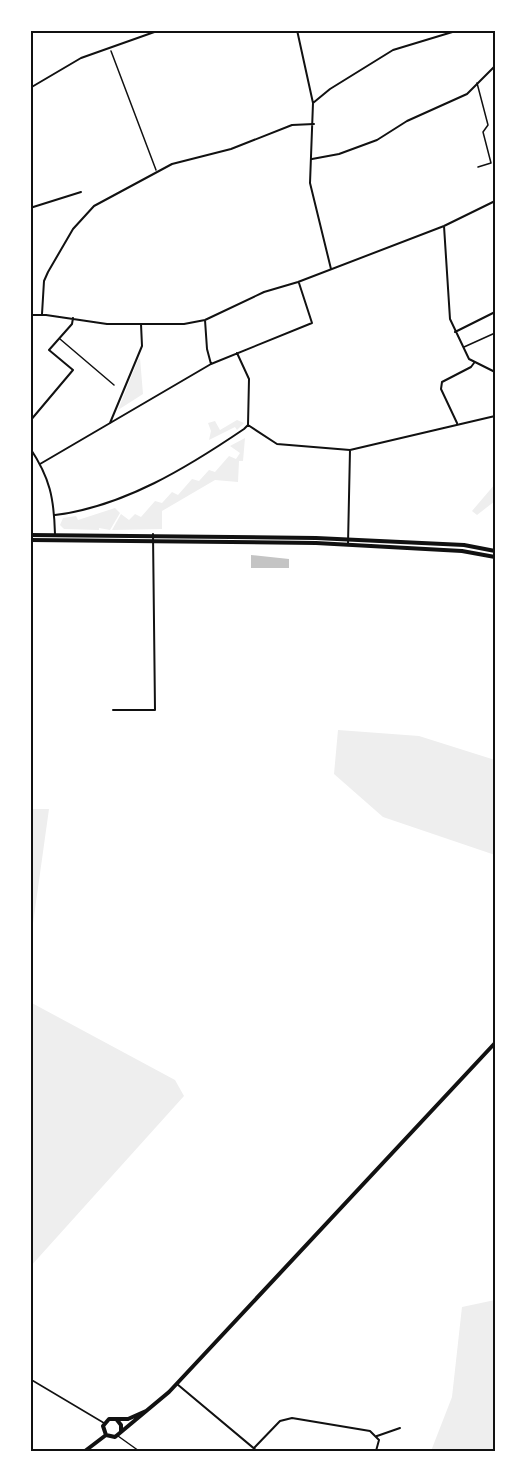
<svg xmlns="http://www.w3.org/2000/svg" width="525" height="1481" viewBox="0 0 525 1481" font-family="'Fira Sans Condensed',sans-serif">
	<rect width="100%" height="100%" fill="#fff"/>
	<!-- green -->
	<path fill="#eee" d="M 140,358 L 143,394 L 118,410 L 138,360 Z
		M 237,420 L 244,423 L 237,430 L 235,427 L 209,440 L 211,431 L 208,423 L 215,421 L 220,430 Z
		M 245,438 L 243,461 L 239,461 L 238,482 L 215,480 L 162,511 L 162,529 L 112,530 L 121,514 L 129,520 L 135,514 L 141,517 L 155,501 L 162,503 L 172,492 L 178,495 L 192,479 L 199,481 L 209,470 L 215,472 L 229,456 L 236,459 L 240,453 L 230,446 Z
		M 495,484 L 495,501 L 477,515 L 472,511 Z
		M 115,508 L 120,513 L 110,530 L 99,528 L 99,530 L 64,529 L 60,525 L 63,518 L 76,516 L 78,520 Z
		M 338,730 L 419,736 L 495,760 L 495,855 L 383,817 L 334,774 Z
		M 30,809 L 49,809 L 30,945 Z
		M 30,1002 L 175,1080 L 184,1096 L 30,1267 Z
		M 495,1300 L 495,1451 L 431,1451 L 452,1397 L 462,1307 Z"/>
	<!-- building -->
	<path fill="#c4c4c4" d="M 251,555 L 289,559 L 289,568 L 251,568 Z"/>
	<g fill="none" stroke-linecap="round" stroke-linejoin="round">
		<!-- path -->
		<path stroke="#111" stroke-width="1.5" d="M 111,51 L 156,170"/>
		<!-- service -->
		<path stroke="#111" stroke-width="1.5" d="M 477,83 L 488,125 L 483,132 L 491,163 L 478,167
			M 60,339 L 114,385
			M 464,347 L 495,333
			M 30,1379 L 104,1423
			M 118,1436 L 139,1451"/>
		<!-- minor -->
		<path stroke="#111" stroke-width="2" d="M 297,30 L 313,103 L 310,183 L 331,269
			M 30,88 L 81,58 L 160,30
			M 313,103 L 330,89 L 393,50 L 459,30
			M 312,159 L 339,154 L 377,140 L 407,121 L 467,94 L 495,66
			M 30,208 L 81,192
			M 444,226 L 450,319 L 469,359 L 495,372
			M 42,314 L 44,281 L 48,272 L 73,229 L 94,206 L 172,164 L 231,149 L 292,125 L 314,124
			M 30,315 L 46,315 L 107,324 L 184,324 L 205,320 L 264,292 L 298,282 L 444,226 L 495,201
			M 205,320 L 207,349 L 211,364
			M 455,332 L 495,312
			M 30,421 L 73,370 L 49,350 L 72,324 L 73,318
			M 110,423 L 142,346 L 141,324
			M 457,423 L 441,389 L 442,382 L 471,367 L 474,363
			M 248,425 L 277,444 L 350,450 L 495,416
			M 30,448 C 50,478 54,498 55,534
			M 40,464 L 211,364 L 312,323 L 299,283
			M 55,515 C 123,507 188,467 244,429 L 248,425 L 249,379 L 237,353
			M 348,544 L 350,450
			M 113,710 L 155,710 L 153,534
			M 177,1384 L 257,1451
			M 377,1436 L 400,1428
			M 254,1448 L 280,1421 L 292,1418 L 370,1431 L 379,1440 L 376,1451"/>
		<!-- secondary -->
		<path stroke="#111" stroke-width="4" d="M 30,535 L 316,538 L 464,545 L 495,551
			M 30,540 L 316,543 L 462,551 L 495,557
			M 117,1420 L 121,1425 L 121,1432 L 115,1437 L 106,1435 L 103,1426 L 109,1419 L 128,1419 L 146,1411
			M 121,1432 L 169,1392 L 495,1043
			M 85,1451 L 106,1435"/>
	</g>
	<!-- border -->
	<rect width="525" height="1481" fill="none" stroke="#ffffff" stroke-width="63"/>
	<rect x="32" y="32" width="462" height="1418" fill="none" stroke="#111" stroke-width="2"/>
</svg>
